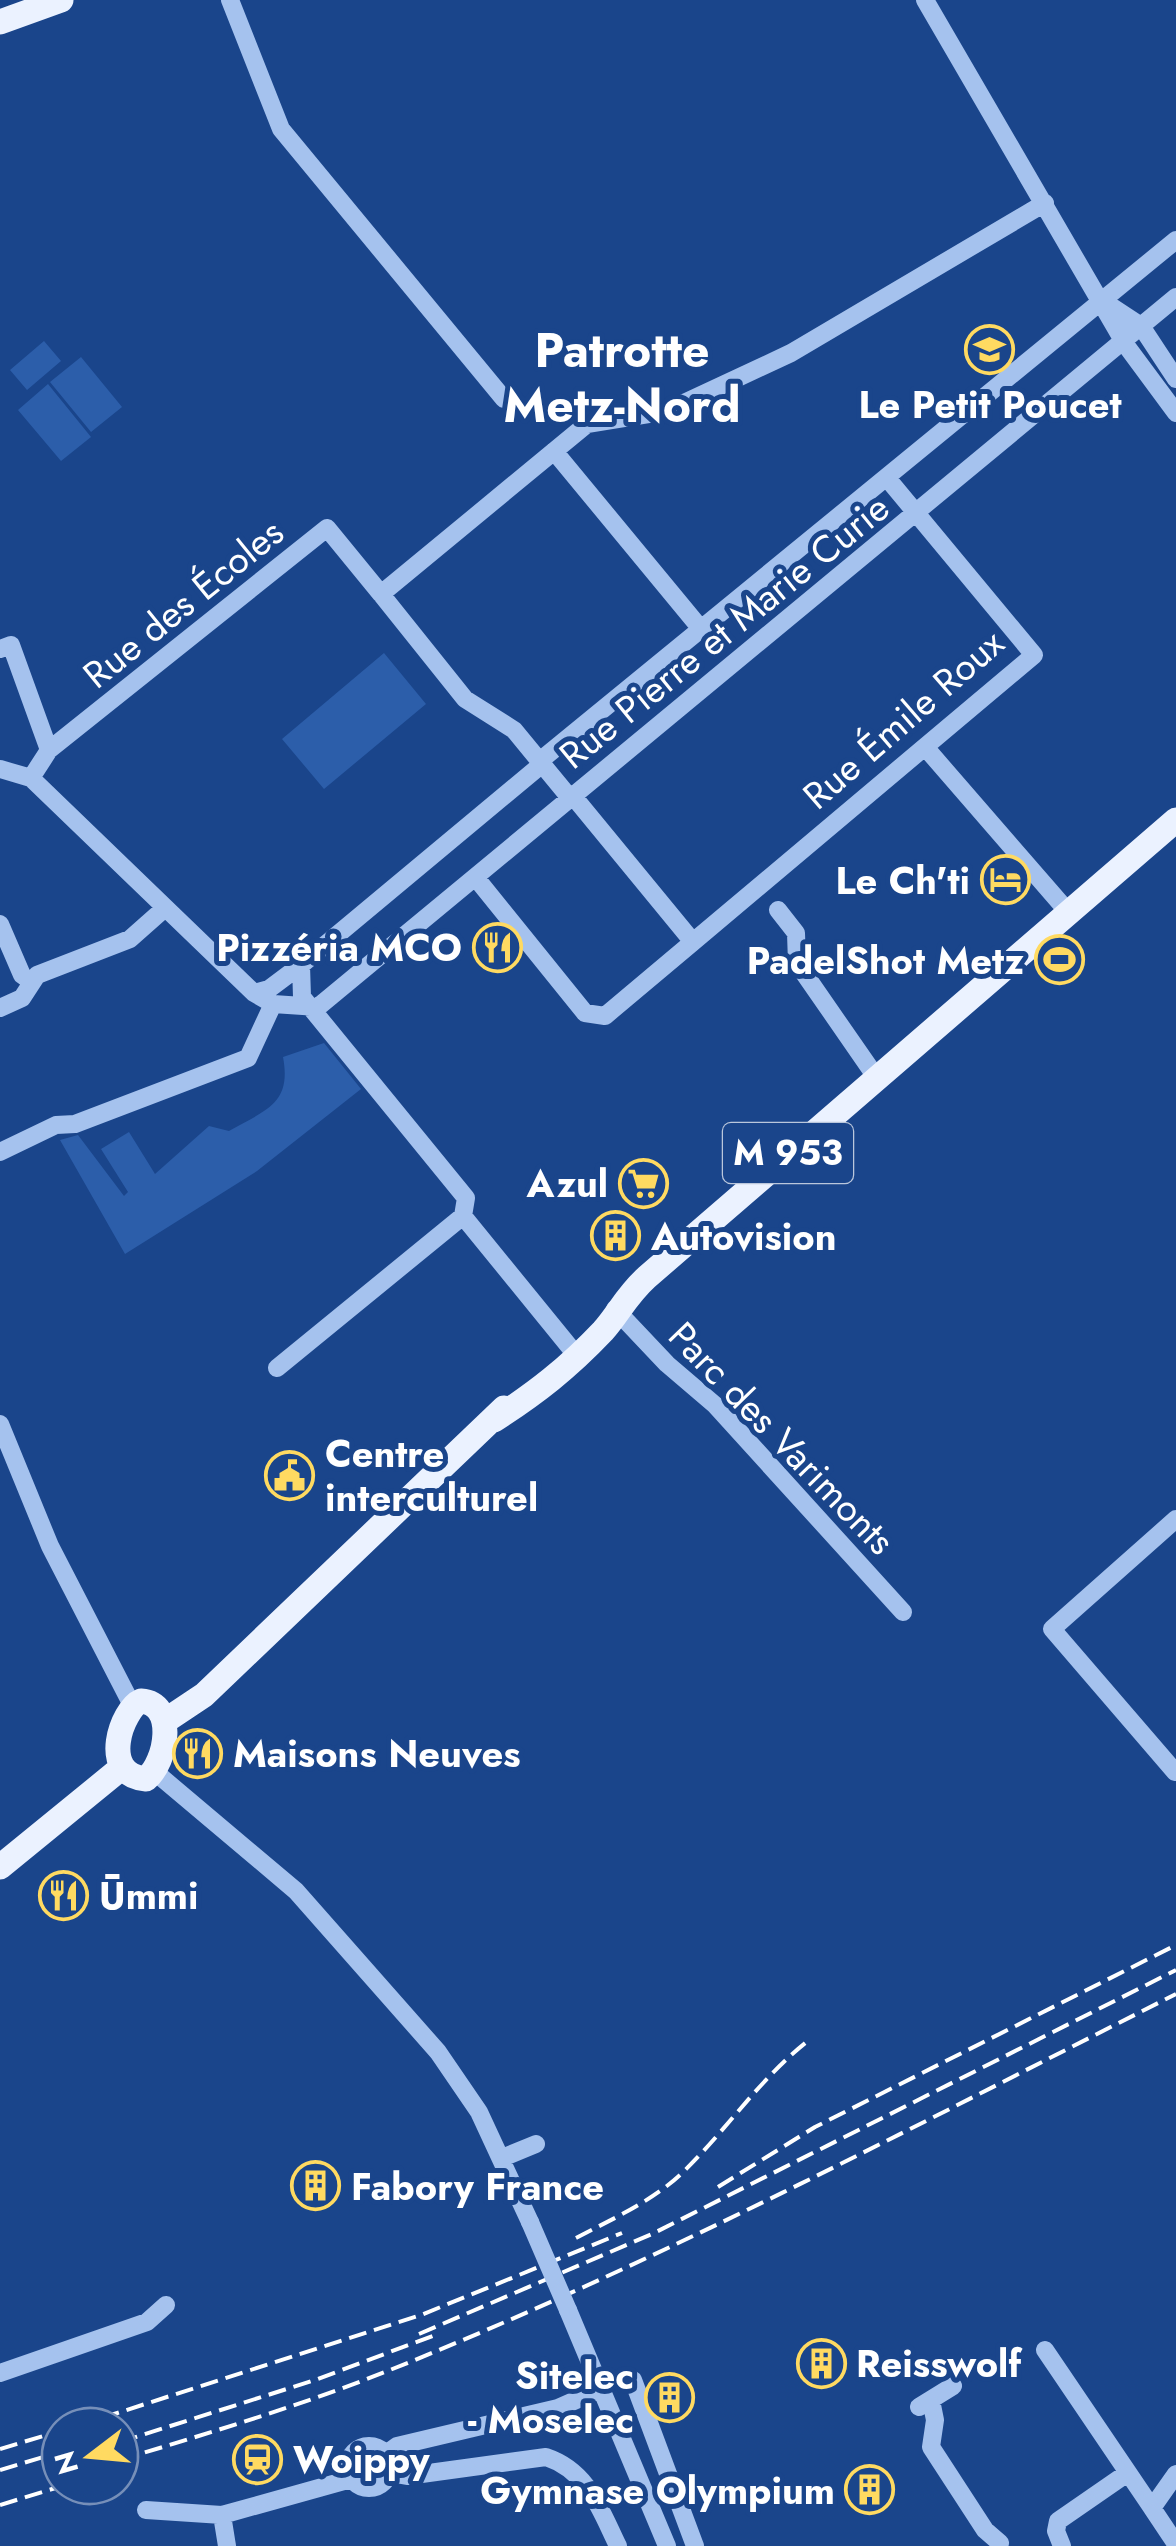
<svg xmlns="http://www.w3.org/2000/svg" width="1176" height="2546" viewBox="0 0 1176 2546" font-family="Jost,sans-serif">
	<rect width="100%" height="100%" fill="#1a458b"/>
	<!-- green -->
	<path fill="#2c5eaa" d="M 44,341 L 61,361 L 27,390 L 10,370 Z
		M 81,357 L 122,407 L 91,432 L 50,382 Z
		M 48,384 L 91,437 L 61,461 L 18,410 Z
		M 384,653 L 426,704 L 324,789 L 282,739 Z
		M 324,1043 L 361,1089 L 257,1171 L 125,1254 L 60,1140 L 78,1135 L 124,1196 L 128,1192 L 101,1149 L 129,1132 L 155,1174 L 209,1126 L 229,1131 C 265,1110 292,1105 283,1057 Z"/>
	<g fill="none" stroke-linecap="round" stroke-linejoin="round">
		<!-- minor -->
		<path stroke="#a5c2ee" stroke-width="18" d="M 230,0 L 281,129 L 504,399
			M 925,0 L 1125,344 L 1176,413
			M 1103,301 L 1141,326 L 1176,379
			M 554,451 L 701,629
			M 381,594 L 465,699 L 514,730 L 570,798
			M 0,649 L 11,645 L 49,750
			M 925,747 L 1069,913
			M 0,769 L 31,778 L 254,993 L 273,1004 L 318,1007 L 1176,297
			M 31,778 L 49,750 L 327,528 L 381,594 L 587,424 L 667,411 L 791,353 L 1045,203
			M 476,878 L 585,1013 L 605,1016 L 693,942 L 573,796
			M 778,910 L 796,933 L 797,963 L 876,1077
			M 0,924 L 22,975 L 32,982
			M 693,942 L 1034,655 L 887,478
			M 301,965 L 302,997 L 466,1198 L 463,1216
			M 254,993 L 269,989 L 301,965 L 535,770 L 547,755 L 1176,240
			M 0,1008 L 22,998 L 37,975 L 130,939 L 165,908
			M 0,1152 L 56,1125 L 75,1124 L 248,1058 L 273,1004
			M 463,1216 L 577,1356
			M 615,1309 L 667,1364 L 715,1405 L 903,1612
			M 277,1368 L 463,1216
			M 0,1424 L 50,1546 L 132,1705
			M 155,1772 L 296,1891 L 438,2052 L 479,2112 L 530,2222
			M 1175,1772 L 1052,1629 L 1176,1519
			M 502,2158 L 536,2144
			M 568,2310 L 667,2546
			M 1045,2350 L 1152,2508
			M 0,2373 L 147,2322 L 166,2305
			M 633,2380 L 695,2546
			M 931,2400 L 935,2420 L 931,2447 L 985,2530 L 1000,2543
			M 919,2407 L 953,2386
			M348 2467a21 21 0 1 1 42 0a21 21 0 1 1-42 0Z
			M 386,2454 L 397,2446 L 558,2408 L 601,2389
			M 390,2473 L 407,2476 L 546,2457 C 588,2471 600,2509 618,2546
			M 1176,2474 L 1152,2508 L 1176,2544
			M 146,2510 L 222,2515 L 351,2479
			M 222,2515 L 227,2546
			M 1062,2546 L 1056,2531 L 1058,2521 L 1126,2474"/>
		<!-- major -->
		<path stroke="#ebf2ff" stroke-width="25" d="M 0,22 L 61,0
			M 494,1420 C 536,1393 568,1368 603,1331 C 619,1313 626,1296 647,1277 L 1176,820
			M 141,1701 C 177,1703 167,1762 146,1779 C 98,1775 122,1709 141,1701 Z
			M 165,1721 L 204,1695 L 504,1408
			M 0,1867 L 120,1769"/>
		<!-- rail -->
		<path stroke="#fff" stroke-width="4" stroke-dasharray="18 8" stroke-linecap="butt" d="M 718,2187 L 815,2127 L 1176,1945
			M 576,2238 C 612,2219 651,2202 681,2174 C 727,2130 759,2079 809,2040
			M 419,2334 L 652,2234 L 1176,1970
			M 77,2426 L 421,2315 L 622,2233
			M 120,2442 L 315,2380 L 438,2334
			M 0,2449 L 60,2431
			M 120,2460 C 209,2433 299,2406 385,2372 C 656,2264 916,2125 1176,1994
			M 0,2470 L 60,2452
			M 0,2505 L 62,2486"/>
		<!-- minor-bridge -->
		<path stroke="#a5c2ee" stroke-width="18" d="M 530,2222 L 568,2310"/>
	</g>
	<!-- icons -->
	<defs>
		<symbol id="school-ring" viewBox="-11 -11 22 22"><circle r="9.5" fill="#1a458b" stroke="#ffda61" stroke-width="1.5"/><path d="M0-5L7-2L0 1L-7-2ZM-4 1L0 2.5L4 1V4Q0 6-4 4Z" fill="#ffda61"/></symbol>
		<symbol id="hotel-ring" viewBox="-11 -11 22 22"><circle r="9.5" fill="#1a458b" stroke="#ffda61" stroke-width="1.5"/><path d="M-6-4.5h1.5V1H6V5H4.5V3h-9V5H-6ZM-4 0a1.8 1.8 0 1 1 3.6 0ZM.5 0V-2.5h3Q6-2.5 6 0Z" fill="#ffda61"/></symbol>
		<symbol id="restaurant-ring" viewBox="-11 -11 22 22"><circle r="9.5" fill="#1a458b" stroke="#ffda61" stroke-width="1.5"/><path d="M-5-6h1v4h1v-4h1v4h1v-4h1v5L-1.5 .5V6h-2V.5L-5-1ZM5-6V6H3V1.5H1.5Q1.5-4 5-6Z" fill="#ffda61"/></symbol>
		<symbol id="stadium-ring" viewBox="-11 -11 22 22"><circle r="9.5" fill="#1a458b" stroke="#ffda61" stroke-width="1.5"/><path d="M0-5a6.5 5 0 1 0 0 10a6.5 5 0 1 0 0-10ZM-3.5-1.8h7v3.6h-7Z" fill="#ffda61"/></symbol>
		<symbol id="supermarket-ring" viewBox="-11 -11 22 22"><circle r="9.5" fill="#1a458b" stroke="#ffda61" stroke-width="1.5"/><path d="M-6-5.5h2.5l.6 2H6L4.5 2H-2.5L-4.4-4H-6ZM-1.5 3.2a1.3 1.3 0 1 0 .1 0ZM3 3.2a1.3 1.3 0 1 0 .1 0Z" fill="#ffda61"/></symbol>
		<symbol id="building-ring" viewBox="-11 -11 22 22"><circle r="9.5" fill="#1a458b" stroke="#ffda61" stroke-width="1.5"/><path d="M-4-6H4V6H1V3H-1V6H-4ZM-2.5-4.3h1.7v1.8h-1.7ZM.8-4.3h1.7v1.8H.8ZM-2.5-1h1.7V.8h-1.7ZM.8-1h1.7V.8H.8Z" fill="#ffda61"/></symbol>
		<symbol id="civic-ring" viewBox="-11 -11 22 22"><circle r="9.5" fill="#1a458b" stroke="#ffda61" stroke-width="1.5"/><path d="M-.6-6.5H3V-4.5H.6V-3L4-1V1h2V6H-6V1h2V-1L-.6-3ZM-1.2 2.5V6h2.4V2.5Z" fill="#ffda61"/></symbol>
		<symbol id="station-ring" viewBox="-11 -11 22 22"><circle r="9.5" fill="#1a458b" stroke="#ffda61" stroke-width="1.5"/><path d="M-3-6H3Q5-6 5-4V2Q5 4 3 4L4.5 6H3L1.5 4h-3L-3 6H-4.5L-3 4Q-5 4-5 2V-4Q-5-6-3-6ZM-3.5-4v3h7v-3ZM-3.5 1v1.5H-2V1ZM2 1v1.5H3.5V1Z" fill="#ffda61"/></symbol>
	</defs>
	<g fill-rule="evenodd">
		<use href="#school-ring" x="962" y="322" width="55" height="55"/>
		<use href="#hotel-ring" x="978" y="852" width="55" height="55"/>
		<use href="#restaurant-ring" x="470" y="920" width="55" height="55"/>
		<use href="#stadium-ring" x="1032" y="932" width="55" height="55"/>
		<use href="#supermarket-ring" x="616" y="1156" width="55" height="55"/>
		<use href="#building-ring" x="588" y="1208" width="55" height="55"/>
		<use href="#civic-ring" x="262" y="1448" width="55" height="55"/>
		<use href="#restaurant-ring" x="170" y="1726" width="55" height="55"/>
		<use href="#restaurant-ring" x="36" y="1868" width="55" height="55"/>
		<use href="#building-ring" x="288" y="2158" width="55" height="55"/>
		<use href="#building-ring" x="794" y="2336" width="55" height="55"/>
		<use href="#building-ring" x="642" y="2370" width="55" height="55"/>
		<use href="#station-ring" x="230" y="2432" width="55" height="55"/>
		<use href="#building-ring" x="842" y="2462" width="55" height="55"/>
	</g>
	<g text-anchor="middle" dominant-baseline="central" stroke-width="10" stroke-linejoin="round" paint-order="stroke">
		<!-- shield labels -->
		<rect fill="#1a458b" stroke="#bac7dc" stroke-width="2.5" x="723" y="1123" width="130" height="60" rx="8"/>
		<g font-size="35" font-weight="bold" fill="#fff">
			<text x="788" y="1153">M 953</text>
		</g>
		<!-- poi labels -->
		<g font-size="38" font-weight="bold" fill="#fff" stroke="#1a458b" text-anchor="start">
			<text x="990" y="404" text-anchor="middle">Le Petit Poucet</text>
			<text x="970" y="880" text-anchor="end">Le Ch'ti</text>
			<text x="462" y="947" text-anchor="end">Pizzéria MCO</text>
			<text x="1024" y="960" text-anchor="end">PadelShot Metz</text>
			<text x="608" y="1183" text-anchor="end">Azul</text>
			<text x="651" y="1236">Autovision</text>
			<text x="325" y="1453">Centre<tspan x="325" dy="44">interculturel</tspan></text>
			<text x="233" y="1753">Maisons Neuves</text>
			<text x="99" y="1895">Ūmmi</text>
			<text x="351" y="2186">Fabory France</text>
			<text x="856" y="2363">Reisswolf</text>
			<text x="634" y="2375" text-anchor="end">Sitelec<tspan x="634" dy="44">- Moselec</tspan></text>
			<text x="293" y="2459">Woippy</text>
			<text x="835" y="2490" text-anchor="end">Gymnase Olympium</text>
		</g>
		<!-- street labels -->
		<g font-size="38" fill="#fff" stroke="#1a458b">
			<text transform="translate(183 603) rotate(-39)">Rue des Écoles</text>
			<text transform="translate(724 631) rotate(-39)">Rue Pierre et Marie Curie</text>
			<text transform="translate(903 719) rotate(-41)">Rue Émile Roux</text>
			<text transform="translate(782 1438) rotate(46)">Parc des Varimonts</text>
		</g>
		<!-- district labels -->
		<g font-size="48" font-weight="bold" fill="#fff" stroke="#1a458b">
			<text x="622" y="350">Patrotte<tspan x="622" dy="55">Metz-Nord</tspan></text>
		</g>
	</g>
	<!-- north arrow -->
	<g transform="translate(90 2456) rotate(254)"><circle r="48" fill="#1a458b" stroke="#768fb9" stroke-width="2.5"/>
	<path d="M0-8L18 38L0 25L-18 38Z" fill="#ffda61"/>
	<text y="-15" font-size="28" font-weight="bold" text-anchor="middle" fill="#ffffff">N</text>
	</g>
</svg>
